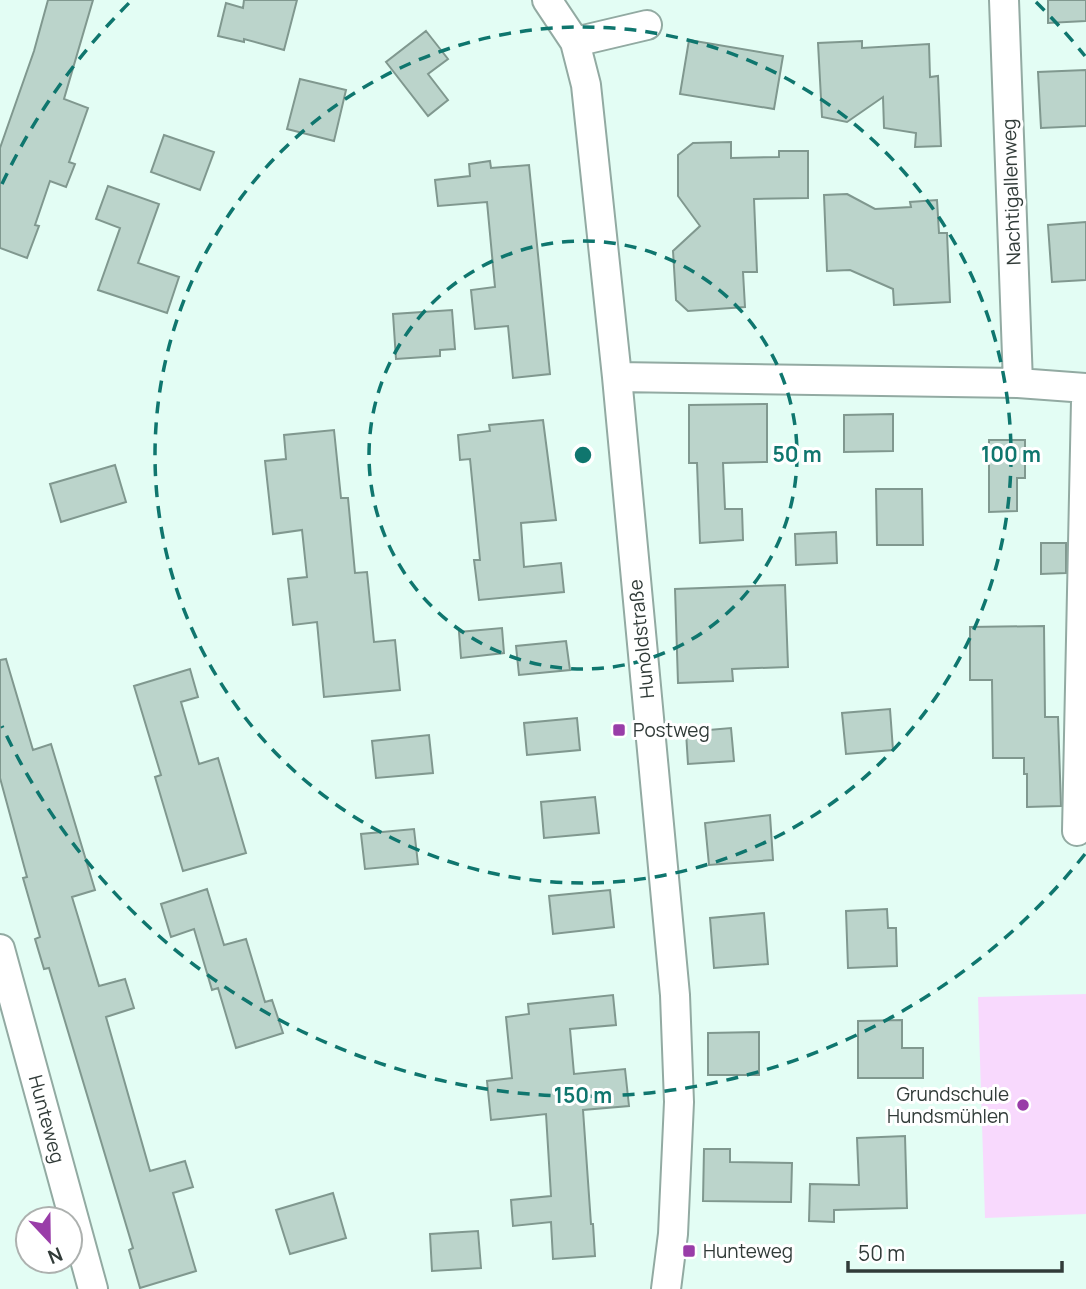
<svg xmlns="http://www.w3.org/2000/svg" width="1086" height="1289" viewBox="0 0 1086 1289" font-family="Manrope,sans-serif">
	<rect width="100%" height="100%" fill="#e3fdf4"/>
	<!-- green -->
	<path fill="#f8d9fd" d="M 1086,994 L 1086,1214 L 985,1218 L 978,997 Z"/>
	<!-- building -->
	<path fill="#bbd4cb" stroke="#80988f" stroke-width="2" d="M 48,0 L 93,0 L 64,99 L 88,108 L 69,162 L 75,164 L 66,187 L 50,181 L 35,225 L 39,226 L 27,258 L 0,248 L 0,148 L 34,51 Z
		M 244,0 L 297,0 L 284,50 L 244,39 L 244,42 L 218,36 L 226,3 L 243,8 Z
		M 1048,0 L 1086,0 L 1086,21 L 1048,23 Z
		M 426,31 L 448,59 L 428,74 L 448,100 L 428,116 L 386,62 Z
		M 689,40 L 783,56 L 774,109 L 680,94 Z
		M 862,41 L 862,48 L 929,44 L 930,77 L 938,76 L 941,146 L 915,147 L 916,133 L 884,128 L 883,97 L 847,122 L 822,117 L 818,43 Z
		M 1086,70 L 1086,126 L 1041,128 L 1038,72 Z
		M 300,79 L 346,90 L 334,141 L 287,129 Z
		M 164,135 L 214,152 L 200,190 L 151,172 Z
		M 731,142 L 731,158 L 779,157 L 779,151 L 808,151 L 808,198 L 754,199 L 757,272 L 743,272 L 745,307 L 688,311 L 676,300 L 673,251 L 700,226 L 678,196 L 678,155 L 693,143 Z
		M 490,161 L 491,168 L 529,165 L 550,374 L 513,378 L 508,326 L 475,329 L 471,290 L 495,287 L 487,202 L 438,206 L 435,180 L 470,176 L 469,164 Z
		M 108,186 L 159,204 L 138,263 L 179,277 L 167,313 L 98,290 L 120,228 L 96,219 Z
		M 847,194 L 875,209 L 911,207 L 910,202 L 937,200 L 939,233 L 947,233 L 950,302 L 894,305 L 893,289 L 850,270 L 827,271 L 824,195 Z
		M 1086,222 L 1086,280 L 1052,282 L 1048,225 Z
		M 452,310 L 455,349 L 440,350 L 440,356 L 396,359 L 393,314 Z
		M 767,404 L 767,462 L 723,463 L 725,509 L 742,509 L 743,540 L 700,543 L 697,463 L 689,463 L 689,405 Z
		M 893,414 L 893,451 L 844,452 L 844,415 Z
		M 543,420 L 556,520 L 521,523 L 524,567 L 561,563 L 564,592 L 479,600 L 474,560 L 480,560 L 470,459 L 460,460 L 458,435 L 490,431 L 489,425 Z
		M 334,430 L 341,498 L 348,498 L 355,573 L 367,572 L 374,642 L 395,640 L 400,690 L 324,697 L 317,622 L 293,625 L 288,579 L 307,577 L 302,530 L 273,534 L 265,461 L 286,459 L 284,435 Z
		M 989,440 L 1025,440 L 1025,478 L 1017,478 L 1017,511 L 989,512 Z
		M 115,465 L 126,502 L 61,522 L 50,484 Z
		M 876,489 L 922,489 L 923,545 L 877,545 Z
		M 836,532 L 837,563 L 796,565 L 795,534 Z
		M 1041,543 L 1066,543 L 1066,573 L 1041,574 Z
		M 785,585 L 788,667 L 732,669 L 733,681 L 678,683 L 675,589 Z
		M 1044,626 L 1045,717 L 1058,717 L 1061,806 L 1027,807 L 1027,774 L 1024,774 L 1024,758 L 993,758 L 992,680 L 970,680 L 970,627 Z
		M 502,628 L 504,653 L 461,658 L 459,632 Z
		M 566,641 L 570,670 L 519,675 L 516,646 Z
		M 6,659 L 33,750 L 51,744 L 95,890 L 72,897 L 99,986 L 125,979 L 134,1008 L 106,1017 L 150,1171 L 185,1161 L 193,1187 L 173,1193 L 196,1271 L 140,1288 L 129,1250 L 133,1248 L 49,968 L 44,969 L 35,939 L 40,937 L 23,878 L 27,877 L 0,778 L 0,660 Z
		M 190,669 L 198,697 L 181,702 L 199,764 L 218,758 L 246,853 L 183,871 L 155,777 L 161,775 L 134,686 Z
		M 890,709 L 893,750 L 846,754 L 842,713 Z
		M 577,718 L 580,750 L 527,755 L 524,723 Z
		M 731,728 L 734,761 L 688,764 L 686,732 Z
		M 429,735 L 433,773 L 376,778 L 372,741 Z
		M 595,797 L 599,833 L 544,838 L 541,802 Z
		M 770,815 L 773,860 L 709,865 L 705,823 Z
		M 414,829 L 418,864 L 365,869 L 361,834 Z
		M 207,889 L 224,945 L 246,939 L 265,1002 L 272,1000 L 283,1033 L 236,1048 L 218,988 L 212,990 L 194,929 L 171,937 L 161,904 Z
		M 610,890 L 614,927 L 553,934 L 549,896 Z
		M 887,909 L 888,928 L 896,928 L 897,966 L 848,968 L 846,911 Z
		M 764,913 L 768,964 L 714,968 L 710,918 Z
		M 613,995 L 616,1025 L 570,1029 L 574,1074 L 625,1069 L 629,1106 L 583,1110 L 591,1224 L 593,1224 L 595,1256 L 553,1259 L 551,1222 L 513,1226 L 511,1200 L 551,1196 L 546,1114 L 491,1120 L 487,1081 L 512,1078 L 506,1017 L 529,1014 L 528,1004 Z
		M 902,1020 L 902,1048 L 923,1048 L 923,1078 L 858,1078 L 858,1021 Z
		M 759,1032 L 759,1075 L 708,1075 L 708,1033 Z
		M 905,1136 L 907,1208 L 834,1210 L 834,1222 L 809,1221 L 810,1184 L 859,1185 L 857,1138 Z
		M 704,1149 L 730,1149 L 730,1162 L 792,1163 L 791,1202 L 703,1201 Z
		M 333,1193 L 346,1238 L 290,1254 L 276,1210 Z
		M 478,1231 L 481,1268 L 432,1271 L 430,1234 Z"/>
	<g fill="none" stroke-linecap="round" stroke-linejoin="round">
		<defs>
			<path id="minor" d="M 547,0 L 575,42 L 586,85 L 617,377 L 675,995 L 679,1102 L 673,1234 L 666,1289
				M 1004,0 L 1018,383
				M 575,42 L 647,25
				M 617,377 L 1018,383 L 1086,388
				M 1077,831 L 1086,401
				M 0,949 L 93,1289"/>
		</defs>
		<!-- minor casing -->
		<use href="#minor" stroke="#92aaa2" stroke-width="32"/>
		<!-- minor -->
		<use href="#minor" stroke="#fff" stroke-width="28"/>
	</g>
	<!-- distance rings -->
	<g fill="none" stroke="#0f766e" stroke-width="3.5" stroke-dasharray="12 9">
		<circle cx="583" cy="455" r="214"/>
		<circle cx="583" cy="455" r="428"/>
		<path d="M1085 854A641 641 0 0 1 2 726M2 184A641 641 0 0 1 130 2M1036 2A641 641 0 0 1 1085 56"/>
	</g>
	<!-- markers -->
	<g fill="#993da8" stroke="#fff" stroke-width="2.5">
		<rect x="612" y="723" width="14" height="14" rx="3.5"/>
		<circle cx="1023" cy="1105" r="7"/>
		<rect x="682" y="1244" width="14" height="14" rx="3.5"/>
	</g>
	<g text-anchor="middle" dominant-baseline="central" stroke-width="6" stroke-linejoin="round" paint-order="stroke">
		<!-- street labels -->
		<g font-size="19" fill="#313b38" stroke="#fff">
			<text transform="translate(1011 192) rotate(-92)">Nachtigallenweg</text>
			<text transform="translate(641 639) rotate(-96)">Hunoldstraße</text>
			<text transform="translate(47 1119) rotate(75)">Hunteweg</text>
		</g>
		<!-- poi labels -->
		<g font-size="19" fill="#313b38" stroke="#fff" text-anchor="start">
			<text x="633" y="730">Postweg</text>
			<text x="1009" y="1094" text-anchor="end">Grundschule<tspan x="1009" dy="22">Hundsmühlen</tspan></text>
			<text x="703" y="1251">Hunteweg</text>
		</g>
	</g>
	<circle cx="583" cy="455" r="10" fill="#0f766e" stroke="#fff" stroke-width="3.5"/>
	<g font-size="21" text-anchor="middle" font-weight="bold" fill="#0f766e" stroke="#fff" stroke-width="6" stroke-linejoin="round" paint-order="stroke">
		<text x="797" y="462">50 m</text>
		<text x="1011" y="462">100 m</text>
		<text x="583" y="1103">150 m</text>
	</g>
	<!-- north arrow -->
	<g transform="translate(49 1240) rotate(158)"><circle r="33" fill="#ffffff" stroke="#adb1af" stroke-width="2"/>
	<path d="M0-5L12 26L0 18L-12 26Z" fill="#993da8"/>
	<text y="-10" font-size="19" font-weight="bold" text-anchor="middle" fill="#313b38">N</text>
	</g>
	<!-- scale -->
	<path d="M848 1261v10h214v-10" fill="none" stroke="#313b38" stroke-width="3.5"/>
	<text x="858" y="1261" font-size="21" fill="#313b38" stroke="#ffffff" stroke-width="5" paint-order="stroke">50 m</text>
</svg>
